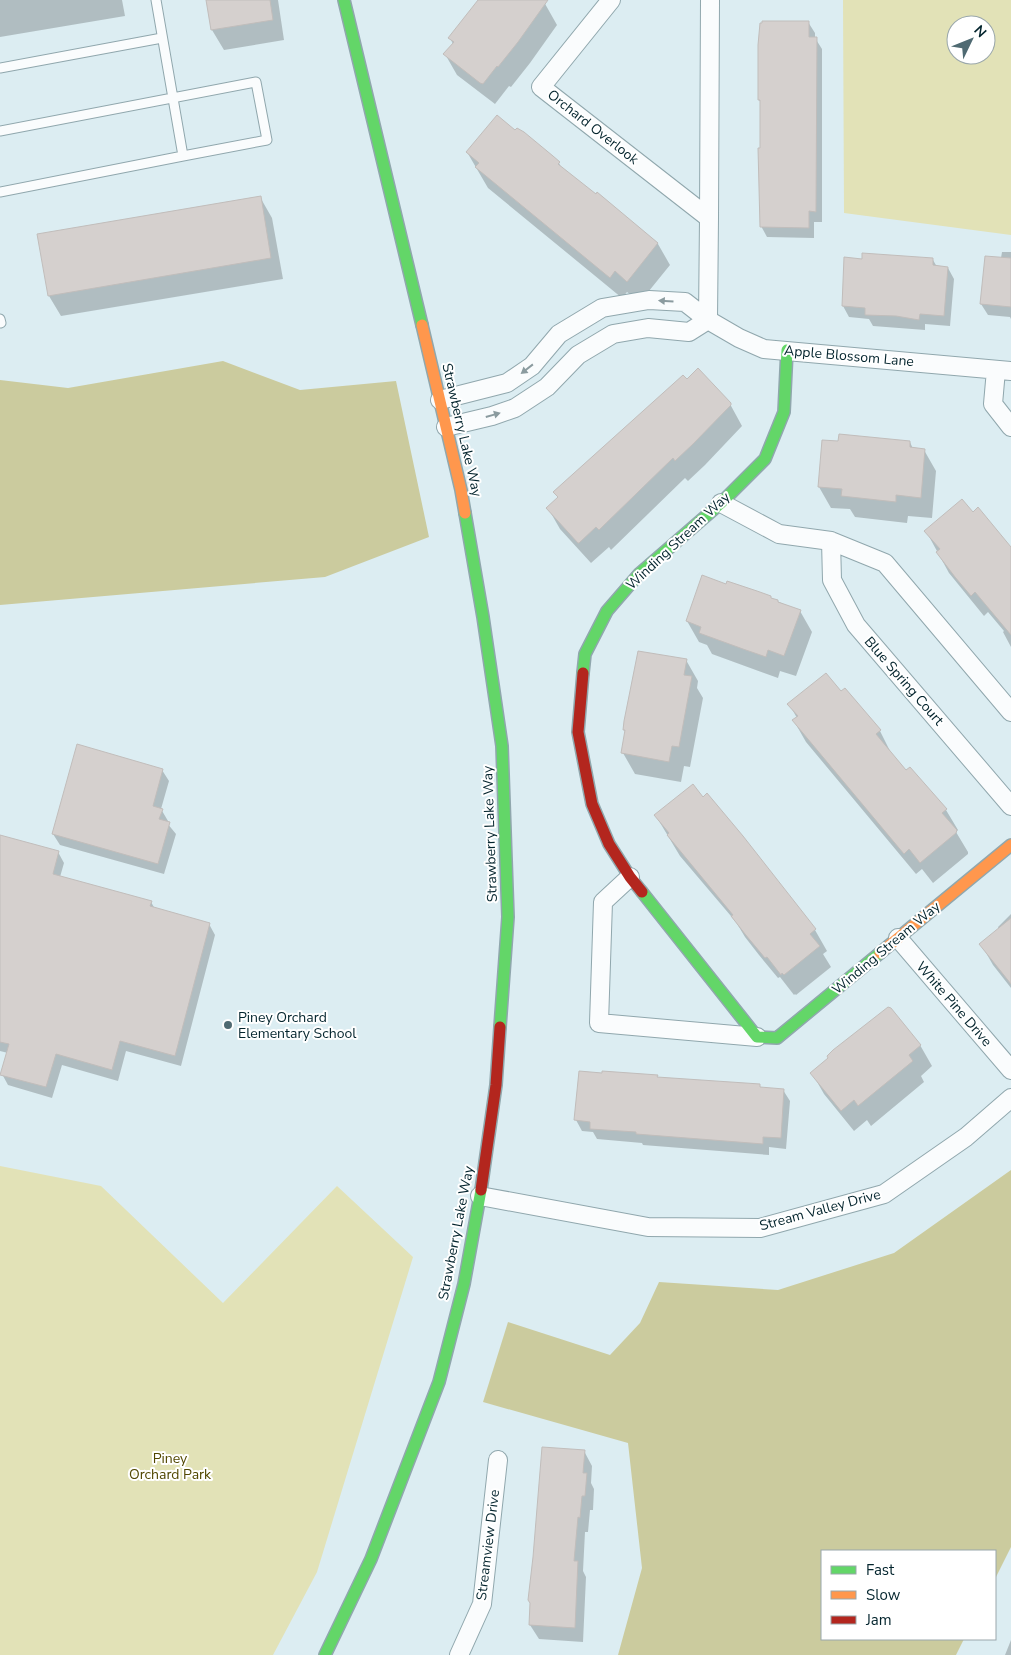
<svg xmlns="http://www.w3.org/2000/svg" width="1011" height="1655" viewBox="0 0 1011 1655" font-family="'Nunito Sans',sans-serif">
	<rect width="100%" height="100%" fill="#dcedf2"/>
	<!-- green -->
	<path fill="#e2e2b7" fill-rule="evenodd" d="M 843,0 L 1011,0 L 1011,235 L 844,213 ZM 956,25 L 986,25 L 986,55 L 956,55 Z
		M 0,1166 L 101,1186 L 223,1303 L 337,1186 L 413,1257 L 317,1572 L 273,1655 L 0,1655 Z"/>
	<!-- forest -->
	<path fill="#cbcb9e" d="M 223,361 L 300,390 L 396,381 L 429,537 L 325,577 L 0,605 L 0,380 L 68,388 Z
		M 1011,1170 L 1011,1547 L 995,1579 L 995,1551 L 822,1551 L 822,1639 L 964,1639 L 956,1655 L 618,1655 L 642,1568 L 628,1443 L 483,1402 L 508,1322 L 610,1355 L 640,1323 L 659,1282 L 778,1290 L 894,1253 Z"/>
	<!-- shadow -->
	<path fill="#0003" d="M 0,0 L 122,0 L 125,16 L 0,37 Z
		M 207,0 L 278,0 L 284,40 L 224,50 L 212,30 Z
		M 480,0 L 541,0 L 544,2 L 557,25 L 530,63 L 511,87 L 509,86 L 495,104 L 457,75 L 445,54 L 453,44 L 450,38 Z
		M 808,22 L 815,33 L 815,38 L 822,49 L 822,222 L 814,222 L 814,238 L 767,237 L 761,226 L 761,103 L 759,100 Z
		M 467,152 L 559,163 L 561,167 L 596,196 L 597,194 L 658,244 L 670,265 L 640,302 L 627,292 L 622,298 L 488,188 Z
		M 260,197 L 272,218 L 283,279 L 61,316 L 49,296 Z
		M 1002,252 L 1011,252 L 1011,319 L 1010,317 L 988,315 L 981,304 L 1001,258 Z
		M 863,260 L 933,260 L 937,267 L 948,268 L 954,279 L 950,326 L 925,324 L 925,330 L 873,326 L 869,319 L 849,317 L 843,306 Z
		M 687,381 L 730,404 L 742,426 L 705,465 L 688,481 L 685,478 L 611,550 L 609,547 L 591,563 L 560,529 L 548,508 L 558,498 L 555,492 Z
		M 910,442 L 913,449 L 924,450 L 936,471 L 932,518 L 908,516 L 907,523 L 855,517 L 850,509 L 831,508 L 819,487 Z
		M 972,513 L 1011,548 L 1011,647 L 1003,632 L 1004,631 L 988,612 L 984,616 L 949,573 L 926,531 Z
		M 726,585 L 772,599 L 800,611 L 812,632 L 796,676 L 780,671 L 778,678 L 712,654 L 707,645 L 699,642 L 687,621 Z
		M 686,660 L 698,681 L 697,688 L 703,698 L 690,767 L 684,766 L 681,782 L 635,774 L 623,753 L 626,733 L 624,730 Z
		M 789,704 L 880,731 L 891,753 L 906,771 L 946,810 L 958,830 L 956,832 L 968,852 L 968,854 L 933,883 L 922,869 L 916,874 L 806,742 L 794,721 L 797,718 Z
		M 162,770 L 169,781 L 161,809 L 168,821 L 167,823 L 176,834 L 164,874 L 60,845 L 53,834 Z
		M 656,816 L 815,930 L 827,951 L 823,954 L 831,967 L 796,995 L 795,994 L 794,995 L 780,977 L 778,978 L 759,955 L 745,937 L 736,922 L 680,856 Z
		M 0,836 L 58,852 L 64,863 L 60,877 L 151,902 L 155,909 L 209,924 L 215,935 L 181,1066 L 126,1051 L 118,1081 L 62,1065 L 52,1098 L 8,1085 L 2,1074 L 8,1053 L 0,1051 Z
		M 1011,914 L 1011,988 L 993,965 L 981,944 L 999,930 L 998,927 Z
		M 920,1045 L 932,1066 L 921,1076 L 924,1082 L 871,1126 L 867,1120 L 854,1131 L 824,1094 L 812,1073 Z
		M 579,1072 L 759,1085 L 761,1088 L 783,1090 L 790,1101 L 786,1149 L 769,1147 L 769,1155 L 643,1145 L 642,1143 L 597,1139 L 593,1132 L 582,1131 L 576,1120 Z
		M 584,1451 L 592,1466 L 591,1483 L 594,1489 L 593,1510 L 590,1510 L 588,1532 L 585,1532 L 583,1571 L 586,1577 L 583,1642 L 539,1639 L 530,1625 Z
		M 1011,1640 L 1011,1655 L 1005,1655 Z"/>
	<!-- building -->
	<path fill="#d5d0ce" stroke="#c1bdbb" d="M 206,0 L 270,0 L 273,20 L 211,30 Z
		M 478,0 L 548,0 L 518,42 L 498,67 L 497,66 L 483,84 L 480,83 L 443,54 L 454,42 L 448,38 Z
		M 762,21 L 809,21 L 809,37 L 817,37 L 816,212 L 809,211 L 809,228 L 760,227 L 758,148 L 760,148 L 760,100 L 758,100 L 758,45 L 760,23 L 762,23 Z
		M 497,115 L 515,130 L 517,128 L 524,132 L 553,156 L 560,162 L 558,164 L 596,194 L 597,192 L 658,243 L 627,282 L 615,271 L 610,278 L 475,167 L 479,163 L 466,152 Z
		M 261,196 L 271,258 L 48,296 L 37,234 Z
		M 862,253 L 933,258 L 933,265 L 948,267 L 944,316 L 920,314 L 919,320 L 896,316 L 865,315 L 865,308 L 842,306 L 844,257 L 862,259 Z
		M 985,256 L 1011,258 L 1011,307 L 980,304 Z
		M 698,368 L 731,403 L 731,405 L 693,444 L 675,461 L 673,458 L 599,530 L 596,527 L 579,543 L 578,543 L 546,508 L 558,497 L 553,492 L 683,375 L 687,379 Z
		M 839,434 L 910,441 L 910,447 L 925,449 L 921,498 L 896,495 L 896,502 L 841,496 L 842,489 L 818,487 L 822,440 L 838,441 Z
		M 962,499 L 973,512 L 978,507 L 1011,547 L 1011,635 L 975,592 L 971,596 L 955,577 L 936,552 L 940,549 L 924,531 Z
		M 702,575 L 726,584 L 727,581 L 757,591 L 771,596 L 771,598 L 778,600 L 778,602 L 801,610 L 784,656 L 768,650 L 766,657 L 743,649 L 699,633 L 701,627 L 686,621 Z
		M 638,651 L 687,659 L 684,675 L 692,676 L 679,747 L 672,746 L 669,762 L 621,753 L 625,730 L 623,730 L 624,721 Z
		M 826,673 L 841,691 L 845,688 L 881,730 L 876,734 L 906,770 L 910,767 L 947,809 L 942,813 L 957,830 L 956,833 L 920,863 L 909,849 L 904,854 L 792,720 L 798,716 L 787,704 Z
		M 77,744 L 163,769 L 153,806 L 163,809 L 159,819 L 170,822 L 158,864 L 52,834 Z
		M 693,784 L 703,797 L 707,793 L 743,836 L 816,929 L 810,934 L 820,946 L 784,975 L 782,973 L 781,975 L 767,957 L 765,958 L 745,934 L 731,916 L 733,915 L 667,835 L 669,833 L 654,815 Z
		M 0,835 L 59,851 L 53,874 L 152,901 L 150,906 L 210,923 L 175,1056 L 120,1041 L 112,1070 L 56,1054 L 46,1087 L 0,1075 L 9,1044 L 0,1042 Z
		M 1011,918 L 1011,984 L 979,944 Z
		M 888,1007 L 891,1008 L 921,1045 L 909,1055 L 913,1061 L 858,1106 L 854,1100 L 841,1111 L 810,1073 L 828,1058 L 827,1056 L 833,1050 Z
		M 579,1071 L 602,1073 L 602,1071 L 658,1075 L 657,1077 L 760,1084 L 760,1087 L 784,1089 L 781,1138 L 763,1137 L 763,1144 L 636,1134 L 636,1132 L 590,1129 L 590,1122 L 574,1120 Z
		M 542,1447 L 585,1450 L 583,1473 L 587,1473 L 585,1496 L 582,1496 L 580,1518 L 578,1517 L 574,1561 L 578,1561 L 575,1628 L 529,1625 L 530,1603 L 528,1600 L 533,1557 Z"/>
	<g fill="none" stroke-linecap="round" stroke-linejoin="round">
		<defs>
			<path id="lane" d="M 0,68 L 162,38
				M 0,131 L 256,82 L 267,140 L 183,156
				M 0,192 L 183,156 L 156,0
				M 0,319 L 1,323"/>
			<path id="street" d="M 611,0 L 541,87 L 709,218 L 708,320
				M 709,218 L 710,0
				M 996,370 L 993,404 L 1011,427
				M 440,400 L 507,383 L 532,366 L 559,334 L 602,308 L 649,300 L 685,302 L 708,320 L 739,338 L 764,349 L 1011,371
				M 446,427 L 492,416 L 515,408 L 547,387 L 578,355 L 613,334 L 648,328 L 689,332 L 708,320
				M 721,503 L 779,534 L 831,541 L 885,563 L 1011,712
				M 831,541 L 832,580 L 856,625 L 1011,806
				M 630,877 L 603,902 L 599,1023 L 757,1037
				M 898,938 L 1011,1070
				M 480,1196 L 648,1227 L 760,1228 L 884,1194 L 966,1137 L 1011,1098
				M 459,1655 L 482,1604 L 498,1460"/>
			<path id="fast" d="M 344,0 L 422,325
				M 465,513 L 483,617 L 502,746 L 508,917 L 500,1027
				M 583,673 L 585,654 L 607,611 L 639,574 L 721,503 L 765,459 L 784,412 L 787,350
				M 642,892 L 757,1037 L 777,1038 L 880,953
				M 325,1655 L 371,1559 L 439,1382 L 464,1284 L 481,1190"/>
			<path id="slow" d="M 422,325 L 461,490 L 465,513
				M 880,953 L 1011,845"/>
			<path id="jam" d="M 583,673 L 578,732 L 592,804 L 609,844 L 630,877 L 642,892
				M 481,1190 L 496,1085 L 500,1027"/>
		</defs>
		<!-- lane casing -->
		<use href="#lane" stroke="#90a7ad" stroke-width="11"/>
		<!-- street casing -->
		<use href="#street" stroke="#90a7ad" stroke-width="20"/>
		<!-- fast casing -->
		<use href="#fast" stroke="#90a7ad" stroke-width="14"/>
		<!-- slow casing -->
		<use href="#slow" stroke="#90a7ad" stroke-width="14"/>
		<!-- jam casing -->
		<use href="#jam" stroke="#90a7ad" stroke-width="14"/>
		<!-- lane -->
		<use href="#lane" stroke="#fafcfd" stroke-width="9"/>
		<!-- street -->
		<use href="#street" stroke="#fafcfd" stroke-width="18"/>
		<!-- fast -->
		<use href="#fast" stroke="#63d668" stroke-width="11"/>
		<!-- slow -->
		<use href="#slow" stroke="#ff974d" stroke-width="11"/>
		<!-- jam -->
		<use href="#jam" stroke="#b3261e" stroke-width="11"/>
	</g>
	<!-- one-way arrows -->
	<defs><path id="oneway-solid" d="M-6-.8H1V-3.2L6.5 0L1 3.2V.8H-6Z" transform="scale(1.25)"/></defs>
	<g fill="#8b9b9f">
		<use href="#oneway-solid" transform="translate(666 301) rotate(-176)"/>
		<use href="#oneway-solid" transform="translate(527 369) rotate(142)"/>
		<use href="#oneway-solid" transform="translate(493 415) rotate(-16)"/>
	</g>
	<!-- markers -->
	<circle fill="#4f6a72" stroke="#fff" stroke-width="2" cx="228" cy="1025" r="5"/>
	<g text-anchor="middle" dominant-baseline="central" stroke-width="4" stroke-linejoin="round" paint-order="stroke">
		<!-- street labels -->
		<g font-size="14" fill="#03242d" stroke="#fff">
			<text transform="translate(593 127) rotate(38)">Orchard Overlook</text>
			<text transform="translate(849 356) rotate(5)">Apple Blossom Lane</text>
			<text transform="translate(462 430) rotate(77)">Strawberry Lake Way</text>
			<text transform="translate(678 541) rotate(-43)">Winding Stream Way</text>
			<text transform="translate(904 681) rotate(49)">Blue Spring Court</text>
			<text transform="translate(490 834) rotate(-92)">Strawberry Lake Way</text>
			<text transform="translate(886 948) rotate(-40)">Winding Stream Way</text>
			<text transform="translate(954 1004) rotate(49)">White Pine Drive</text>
			<text transform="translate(820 1210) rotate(-15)">Stream Valley Drive</text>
			<text transform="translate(456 1233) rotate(-79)">Strawberry Lake Way</text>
			<text transform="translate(488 1545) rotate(-83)">Streamview Drive</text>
		</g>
		<!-- poi labels -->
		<g font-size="14" fill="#03242d" stroke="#fff" text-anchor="start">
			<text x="238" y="1017">Piney Orchard<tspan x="238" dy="16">Elementary School</tspan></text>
		</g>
		<!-- park labels -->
		<g font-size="14" fill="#514700" stroke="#fff">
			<text x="170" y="1458">Piney<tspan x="170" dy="16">Orchard Park</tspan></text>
		</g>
	</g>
	<!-- legend -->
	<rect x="821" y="1550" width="175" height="90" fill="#ffffff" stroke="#9aa7ab"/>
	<rect x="831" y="1566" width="25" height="8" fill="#63d668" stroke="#9aa7ab"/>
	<text x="866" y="1575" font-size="15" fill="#03242d">Fast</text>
	<rect x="831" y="1591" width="25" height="8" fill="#ff974d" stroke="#9aa7ab"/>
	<text x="866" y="1600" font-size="15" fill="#03242d">Slow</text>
	<rect x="831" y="1616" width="25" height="8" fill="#b3261e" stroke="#9aa7ab"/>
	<text x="866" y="1625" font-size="15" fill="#03242d">Jam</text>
	<!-- north arrow -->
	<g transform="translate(971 40) rotate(47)"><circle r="24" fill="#ffffff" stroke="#9aa7ab"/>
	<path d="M0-4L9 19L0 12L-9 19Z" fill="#4f6a72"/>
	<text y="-8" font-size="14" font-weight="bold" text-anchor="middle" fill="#03242d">N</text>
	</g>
</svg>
